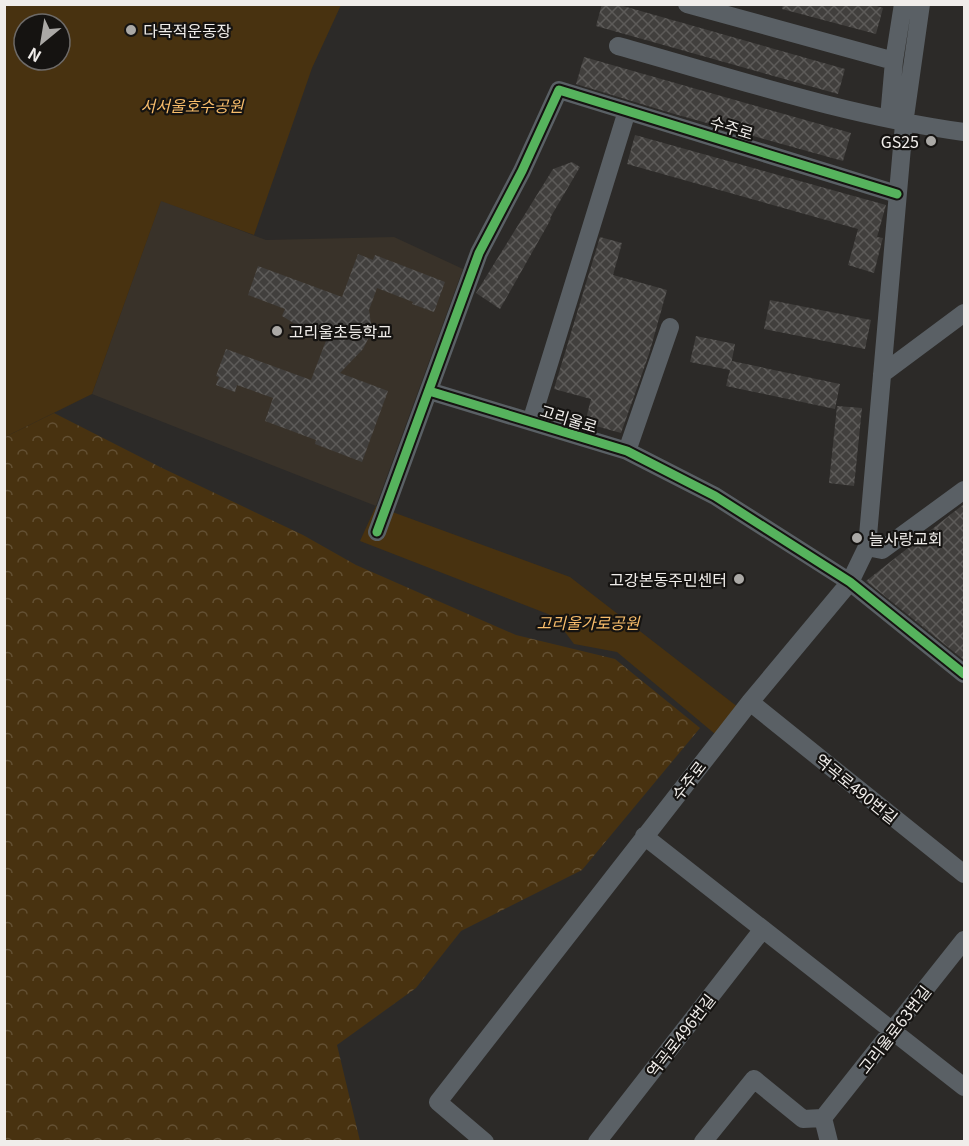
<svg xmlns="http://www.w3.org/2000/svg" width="969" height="1146" viewBox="0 0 969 1146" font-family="Georgia,'Noto Sans KR',serif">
	<defs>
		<pattern id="forest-crowns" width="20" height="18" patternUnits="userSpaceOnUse" patternTransform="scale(1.5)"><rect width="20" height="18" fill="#483210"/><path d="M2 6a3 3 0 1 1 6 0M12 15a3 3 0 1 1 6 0" fill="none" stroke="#635033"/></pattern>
		<pattern id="building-cross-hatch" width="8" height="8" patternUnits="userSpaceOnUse" patternTransform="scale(1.5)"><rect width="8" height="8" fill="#413f3d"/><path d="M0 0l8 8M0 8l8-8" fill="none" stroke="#5d5b59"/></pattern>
	</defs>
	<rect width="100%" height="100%" fill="#2c2a28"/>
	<!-- built -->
	<path fill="#393229" d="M 161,200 L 266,240 L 394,237 L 463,269 L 376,506 L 92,394 Z"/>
	<!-- forest -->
	<path fill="url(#forest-crowns)" d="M 54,413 L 160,467 L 303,535 L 356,565 L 516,635 L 615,659 L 700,728 L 582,870 L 461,931 L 416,988 L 337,1045 L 360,1141 L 5,1141 L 5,437 Z"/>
	<!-- park -->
	<path fill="#483210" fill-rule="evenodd" d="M 5,4 L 341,5 L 312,68 L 254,235 L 161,201 L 92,394 L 5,437 ZM 24,24 L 60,24 L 60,60 L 24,60 Z
		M 376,506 L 570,577 L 743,711 L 721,739 L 617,652 L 574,644 L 553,616 L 360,541 Z"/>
	<!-- building -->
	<path fill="url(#building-cross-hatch)" d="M 602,4 L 616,4 L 845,69 L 838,94 L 596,26 Z
		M 783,4 L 870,4 L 883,8 L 876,34 L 782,9 Z
		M 584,57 L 851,133 L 843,161 L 671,113 L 576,84 Z
		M 635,135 L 886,205 L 877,237 L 883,238 L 882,241 L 874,273 L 848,265 L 858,229 L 627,164 Z
		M 572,162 L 580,167 L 550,218 L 551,219 L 500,309 L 476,293 L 553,169 Z
		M 600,237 L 622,243 L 613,275 L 667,290 L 649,354 L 621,433 L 585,423 L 591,399 L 554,389 Z
		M 358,254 L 373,260 L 375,255 L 445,282 L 434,312 L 412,304 L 413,302 L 377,288 L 369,310 L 371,324 L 369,337 L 363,349 L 340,373 L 388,391 L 362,462 L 315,444 L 316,440 L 265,421 L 273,398 L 237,385 L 235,392 L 216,385 L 219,377 L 216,376 L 226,349 L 311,380 L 327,338 L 300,327 L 282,316 L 285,309 L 248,295 L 258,266 L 342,297 Z
		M 770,300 L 871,320 L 865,349 L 764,329 Z
		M 696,336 L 735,344 L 730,370 L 690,362 Z
		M 732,361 L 840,384 L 835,409 L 726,386 Z
		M 837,406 L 862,408 L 854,486 L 829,483 Z
		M 964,504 L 964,660 L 866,581 Z"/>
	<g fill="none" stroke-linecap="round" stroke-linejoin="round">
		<!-- minor -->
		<path stroke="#5a6065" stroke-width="18" d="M 687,4 L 894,61
			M 618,46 C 733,78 847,116 964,132
			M 889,118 L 894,61 L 903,4
			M 882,374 L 964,313
			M 429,391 L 627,451 L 715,496 L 850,582 L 964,674
			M 531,422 L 627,111
			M 627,451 L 670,327
			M 377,532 L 479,253 L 522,171 L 559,90 L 897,194
			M 867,547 L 882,550 L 964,490
			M 750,702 L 964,874
			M 644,836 L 964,1087
			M 823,1118 L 964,940
			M 823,1118 L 829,1142
			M 485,1142 L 438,1102 L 750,702 L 850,582 L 867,547 L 904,124 L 921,4
			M 597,1142 L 763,929
			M 703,1142 L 754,1079 L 803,1119 L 823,1118"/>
		<defs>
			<path id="cycleway" d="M 429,391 L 627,451 L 715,496 L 850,582 L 964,674
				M 377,532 L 479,253 L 522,171 L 559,90 L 897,194"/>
		</defs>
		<!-- cycleway casing -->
		<use href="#cycleway" stroke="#151311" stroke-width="13"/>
		<!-- cycleway -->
		<use href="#cycleway" stroke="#56b35d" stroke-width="9"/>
	</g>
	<!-- markers -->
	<g fill="#aba9a6" stroke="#151311" stroke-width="2">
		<circle cx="131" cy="30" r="6"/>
		<circle cx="931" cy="141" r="6"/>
		<circle cx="277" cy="331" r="6"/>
		<circle cx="857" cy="538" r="6"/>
		<circle cx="739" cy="579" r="6"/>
	</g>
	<g text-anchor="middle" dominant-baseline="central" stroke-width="4.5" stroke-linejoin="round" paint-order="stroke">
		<!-- poi labels -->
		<g font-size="16" fill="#f0edea" stroke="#151311" text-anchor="start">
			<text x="143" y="30">다목적운동장</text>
			<text x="919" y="141" text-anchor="end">GS25</text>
			<text x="289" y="331">고리울초등학교</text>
			<text x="869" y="538">늘사랑교회</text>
			<text x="727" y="579" text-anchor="end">고강본동주민센터</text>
		</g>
		<!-- park labels -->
		<g font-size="16" font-style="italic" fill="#f8bd6b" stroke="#151311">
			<text x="192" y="105">서서울호수공원</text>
			<text x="588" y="622">고리울가로공원</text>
		</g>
		<!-- street labels -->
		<g font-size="16" fill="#f0edea" stroke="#151311">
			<text transform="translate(732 127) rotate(17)">수주로</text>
			<text transform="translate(569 418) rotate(17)">고리울로</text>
			<text transform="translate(688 780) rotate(-52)">수주로</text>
			<text transform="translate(857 788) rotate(39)">역곡로490번길</text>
			<text transform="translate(894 1029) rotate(-52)">고리울로63번길</text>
			<text transform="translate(680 1035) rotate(-52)">역곡로496번길</text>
		</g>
	</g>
	<!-- border -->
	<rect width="969" height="1146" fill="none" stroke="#f0edea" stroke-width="12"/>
	<!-- north arrow -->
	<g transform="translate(42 42) rotate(210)"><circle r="28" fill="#151311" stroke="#6d6a68" stroke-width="1.5"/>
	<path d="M0-4.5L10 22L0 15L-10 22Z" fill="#aba9a6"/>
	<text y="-9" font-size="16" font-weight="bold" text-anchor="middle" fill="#f0edea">N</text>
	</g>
</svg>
